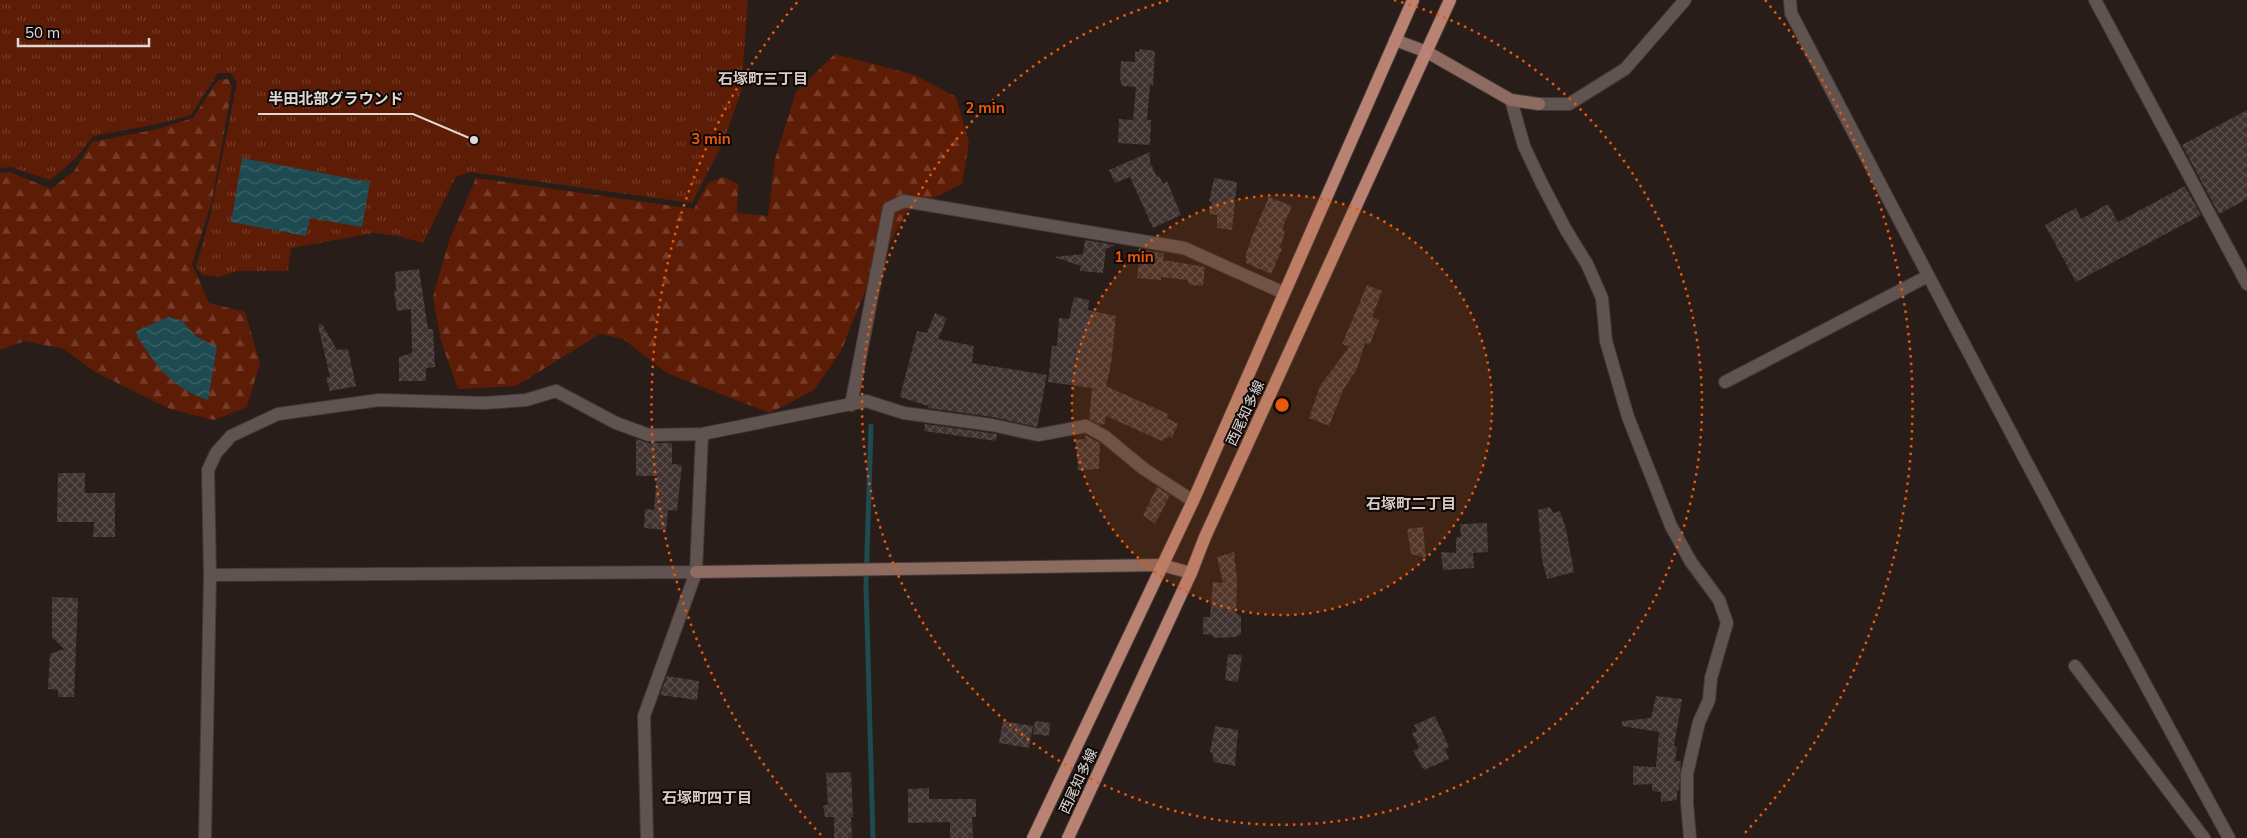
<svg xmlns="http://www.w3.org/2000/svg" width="2247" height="838" viewBox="0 0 2247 838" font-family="Mulish,'Noto Sans JP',sans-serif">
	<defs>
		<pattern id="forest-firs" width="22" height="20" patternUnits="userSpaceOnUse" patternTransform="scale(1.25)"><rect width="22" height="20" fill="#5d1c06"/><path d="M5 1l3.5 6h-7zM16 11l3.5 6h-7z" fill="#743c29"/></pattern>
		<pattern id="park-tufts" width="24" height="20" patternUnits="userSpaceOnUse" patternTransform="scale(1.25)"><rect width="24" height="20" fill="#5d1c06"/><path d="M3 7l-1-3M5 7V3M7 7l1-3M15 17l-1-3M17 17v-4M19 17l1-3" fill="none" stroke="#743c29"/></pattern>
		<pattern id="water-waves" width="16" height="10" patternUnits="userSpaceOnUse" patternTransform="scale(1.25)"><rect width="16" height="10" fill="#1e4a51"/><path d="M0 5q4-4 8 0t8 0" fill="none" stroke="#3e6369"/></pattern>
		<pattern id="building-cross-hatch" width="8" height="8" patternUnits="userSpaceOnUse" patternTransform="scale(1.25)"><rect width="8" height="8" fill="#3f322f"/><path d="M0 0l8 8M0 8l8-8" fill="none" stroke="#5a4f4c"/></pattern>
	</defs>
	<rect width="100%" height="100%" fill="#291d19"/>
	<!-- forest -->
	<path fill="url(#forest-firs)" d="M 835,54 L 915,75 L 956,97 L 969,143 L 962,184 L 907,211 L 866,289 L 841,351 L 814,390 L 770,413 L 667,373 L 623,339 L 600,334 L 516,386 L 458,389 L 441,341 L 433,297 L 449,241 L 476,178 L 694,209 L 708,183 L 724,177 L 738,184 L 737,213 L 768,216 L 775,159 L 796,92 Z
		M 228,79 L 232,87 L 212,201 L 192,264 L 209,303 L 245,312 L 260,363 L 247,407 L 214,420 L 170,409 L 95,372 L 64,349 L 25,341 L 0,350 L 0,173 L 10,172 L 51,189 L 74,171 L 92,142 L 158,129 L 193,118 L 218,80 Z"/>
	<!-- park -->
	<path fill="url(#park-tufts)" d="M 0,0 L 748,0 L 741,92 L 722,145 L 692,203 L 471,172 L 456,177 L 423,243 L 398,236 L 374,233 L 291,248 L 288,271 L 237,271 L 219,277 L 202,275 L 196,266 L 210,217 L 237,83 L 231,73 L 218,73 L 191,115 L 158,124 L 93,136 L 76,158 L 50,180 L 11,167 L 0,168 Z"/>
	<!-- water -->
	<path fill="url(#water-waves)" d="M 242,158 L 370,182 L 362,227 L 310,218 L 306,236 L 231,222 Z
		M 168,317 L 181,320 L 197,337 L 217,347 L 208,400 C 173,389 156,366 137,336 L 136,331 Z"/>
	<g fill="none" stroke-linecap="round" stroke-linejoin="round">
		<!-- stream -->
		<path stroke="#1e4a51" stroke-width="5" d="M 871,426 L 866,584 L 873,838"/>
	</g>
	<!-- building -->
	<path fill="url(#building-cross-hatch)" d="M 1140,49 L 1155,51 L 1153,86 L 1150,85 L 1147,120 L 1151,120 L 1150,145 L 1118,143 L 1119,119 L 1133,120 L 1136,87 L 1122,86 L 1120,78 L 1121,61 L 1135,62 L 1135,51 L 1139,52 Z
		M 2247,110 L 2247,199 L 2219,214 L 2182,145 Z
		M 1150,152 L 1150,162 L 1157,177 L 1159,176 L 1163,184 L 1167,181 L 1181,215 L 1153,228 L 1130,177 L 1115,183 L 1109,170 Z
		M 1214,178 L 1237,182 L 1232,230 L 1217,228 L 1217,215 L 1209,214 L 1212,201 L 1209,202 Z
		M 2185,186 L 2201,215 L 2076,282 L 2045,225 L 2076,208 L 2081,219 L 2108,204 L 2118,222 Z
		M 1269,197 L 1292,206 L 1282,229 L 1285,231 L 1280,248 L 1282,249 L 1271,274 L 1246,263 L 1246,254 L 1253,234 Z
		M 1085,240 L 1115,245 L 1106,249 L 1103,273 L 1080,271 L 1081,266 L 1054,257 L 1083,254 Z
		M 1140,250 L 1164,253 L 1163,260 L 1205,267 L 1203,286 L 1190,285 L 1187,280 L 1161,277 L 1161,280 L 1137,278 Z
		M 419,269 L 428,329 L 433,329 L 435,367 L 426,368 L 426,381 L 399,381 L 399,357 L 412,353 L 411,309 L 397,311 L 394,292 L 396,290 L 395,272 Z
		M 1367,285 L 1382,291 L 1372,317 L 1379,320 L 1370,344 L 1365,343 L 1357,369 L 1343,390 L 1329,426 L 1309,418 L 1320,386 L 1349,347 L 1342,344 Z
		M 1074,297 L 1089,300 L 1088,310 L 1116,316 L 1111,365 L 1106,386 L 1168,414 L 1167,418 L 1178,424 L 1172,438 L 1169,436 L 1162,441 L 1106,416 L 1105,424 L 1100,425 L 1089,419 L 1092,388 L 1048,382 L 1052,346 L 1057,346 L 1059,318 L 1069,319 Z
		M 935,313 L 947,318 L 938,339 L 974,346 L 972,363 L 1047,375 L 1037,427 L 993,417 L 928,408 L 928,406 L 900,397 L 917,331 L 927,333 Z
		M 322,324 L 337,350 L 348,349 L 356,386 L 330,391 L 326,378 L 330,377 L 318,325 Z
		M 925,424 L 997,434 L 996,441 L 924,431 Z
		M 1085,435 L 1100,443 L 1099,469 L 1078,470 L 1076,440 L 1085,439 Z
		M 636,439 L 649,443 L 672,443 L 672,464 L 682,465 L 677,511 L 668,510 L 666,530 L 644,528 L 645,509 L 654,510 L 657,476 L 636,476 Z
		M 58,473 L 85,473 L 85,493 L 115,493 L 115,537 L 93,537 L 94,522 L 57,522 Z
		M 1157,487 L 1170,495 L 1155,524 L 1143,515 Z
		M 1550,507 L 1553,513 L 1560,511 L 1566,529 L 1574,572 L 1547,579 L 1542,560 L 1538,510 Z
		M 1487,523 L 1488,552 L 1473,553 L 1474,568 L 1443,570 L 1441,552 L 1456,553 L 1456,538 L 1461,536 L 1460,524 Z
		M 1423,527 L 1426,558 L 1411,554 L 1407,529 Z
		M 1234,552 L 1237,578 L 1236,613 L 1241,616 L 1241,634 L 1235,637 L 1214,638 L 1212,635 L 1203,634 L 1203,617 L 1210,617 L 1213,582 L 1223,583 L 1217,557 Z
		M 52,597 L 78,598 L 74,697 L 58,697 L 58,690 L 48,689 L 50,654 L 64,649 L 52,637 Z
		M 1228,654 L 1242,655 L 1238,682 L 1225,680 Z
		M 667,676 L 699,681 L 697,700 L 660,695 Z
		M 1656,696 L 1682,699 L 1674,746 L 1677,747 L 1675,761 L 1681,761 L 1679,791 L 1677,791 L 1677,800 L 1661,802 L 1661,792 L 1652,791 L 1652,784 L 1633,785 L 1633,766 L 1656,767 L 1659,732 L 1622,726 L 1622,721 L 1651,718 Z
		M 1435,716 L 1449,747 L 1445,749 L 1449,759 L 1424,770 L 1413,751 L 1419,748 L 1412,733 L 1417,731 L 1414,725 Z
		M 1003,721 L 1033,726 L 1029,748 L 999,743 Z
		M 1035,721 L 1050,723 L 1049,736 L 1033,734 Z
		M 1215,726 L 1238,730 L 1235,766 L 1213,762 L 1213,753 L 1210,752 Z
		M 851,772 L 853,817 L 851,817 L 852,838 L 834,838 L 834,817 L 825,817 L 823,806 L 828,804 L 826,773 Z
		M 929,788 L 929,799 L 976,799 L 976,817 L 972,817 L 973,838 L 950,838 L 950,822 L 908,823 L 908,789 Z"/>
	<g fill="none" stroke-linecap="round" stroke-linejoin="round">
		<defs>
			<path id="street" d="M 1790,0 L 1791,13 C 1935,289 2079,565 2229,838
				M 2095,0 L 2247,284
				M 1511,100 L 1524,146 L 1542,184 L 1566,230 L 1587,264 L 1602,298 L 1606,341 L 1628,417 L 1671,526 L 1691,562 L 1719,600 L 1727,623 L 1711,678 L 1709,700 L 1699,722 L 1687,774 L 1687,803 L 1690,838
				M 1539,104 L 1569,104 L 1625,69 L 1685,0
				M 1725,382 L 1928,276
				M 851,405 L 889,208 L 904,201 L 1184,248 L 1284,293
				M 210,575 L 696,572
				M 2075,666 L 2204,838
				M 205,838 L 210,575 L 208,470 L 216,453 L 231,436 L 278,414 L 379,400 L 484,403 L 526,400 L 556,391 L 616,423 L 649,435 L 702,434 L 866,401 L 904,413 L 992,425 L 1038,435 L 1086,426 L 1104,436 L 1144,469 L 1193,501
				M 647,838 L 644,716 L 696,572 L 702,434"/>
			<path id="secondary" d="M 1395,40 L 1427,52 L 1511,100 L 1539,104
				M 696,572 L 1162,565 L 1191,573"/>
			<path id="primary" d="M 1033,838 L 1193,501 L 1413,0
				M 1068,838 L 1191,573 L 1205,537 L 1450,0"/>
		</defs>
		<!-- street casing -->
		<use href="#street" stroke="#433937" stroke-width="14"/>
		<!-- secondary casing -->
		<use href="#secondary" stroke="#433937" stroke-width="14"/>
		<!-- primary casing -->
		<use href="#primary" stroke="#433937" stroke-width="14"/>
		<!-- street -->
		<use href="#street" stroke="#61534f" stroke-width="12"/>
		<!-- secondary -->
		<use href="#secondary" stroke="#8d6b60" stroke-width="12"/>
		<!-- primary -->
		<use href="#primary" stroke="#b98272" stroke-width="12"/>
	</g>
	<!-- distance rings -->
	<circle cx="1282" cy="405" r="210" fill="#e8590c" fill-opacity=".12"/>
	<g fill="none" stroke="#e8590c" stroke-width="2.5" stroke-dasharray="2.5 5">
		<circle cx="1282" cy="405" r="210"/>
		<path d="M1394 0A420 420 0 1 1 1170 0"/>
		<path d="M821 835A630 630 0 0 1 799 0M1765 0A630 630 0 0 1 1743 835"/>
	</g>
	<g text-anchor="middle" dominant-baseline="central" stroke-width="4" stroke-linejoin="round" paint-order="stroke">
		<!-- street labels -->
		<g font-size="14" fill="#e0d8d5" stroke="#0e0907">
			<text transform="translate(1245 413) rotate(-65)">西尾知多線</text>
			<text transform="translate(1078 781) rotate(-65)">西尾知多線</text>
		</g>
		<!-- neighbourhood labels -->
		<g font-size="15" font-weight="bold" fill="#d9c8c3" stroke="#0e0907">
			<text x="763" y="78">石塚町三丁目</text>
			<text x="1411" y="503">石塚町二丁目</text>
			<text x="707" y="797">石塚町四丁目</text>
		</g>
	</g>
	<circle cx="1282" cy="405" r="8" fill="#e8590c" stroke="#0e0907" stroke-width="2.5"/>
	<g font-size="15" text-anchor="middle" font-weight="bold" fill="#e8590c" stroke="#0e0907" stroke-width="4" stroke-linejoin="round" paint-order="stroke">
		<text x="985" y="113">2 min</text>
		<text x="711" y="144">3 min</text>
		<text x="1134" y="262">1 min</text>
	</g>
	<!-- callouts -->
	<path fill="none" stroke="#e0d8d5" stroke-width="2" d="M474 140L413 114H258"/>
	<circle fill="#e0d8d5" stroke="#0e0907" stroke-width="2" cx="474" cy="140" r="5"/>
	<g font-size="15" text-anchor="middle" font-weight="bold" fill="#e0d8d5" stroke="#0e0907" stroke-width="4" stroke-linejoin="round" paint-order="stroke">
		<text x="336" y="104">半田北部グラウンド</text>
	</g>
	<!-- scale -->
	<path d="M18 38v8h131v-8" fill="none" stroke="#e0d8d5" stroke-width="2.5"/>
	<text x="25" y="38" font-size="15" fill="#e0d8d5" stroke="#0e0907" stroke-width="4" paint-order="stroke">50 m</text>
</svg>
